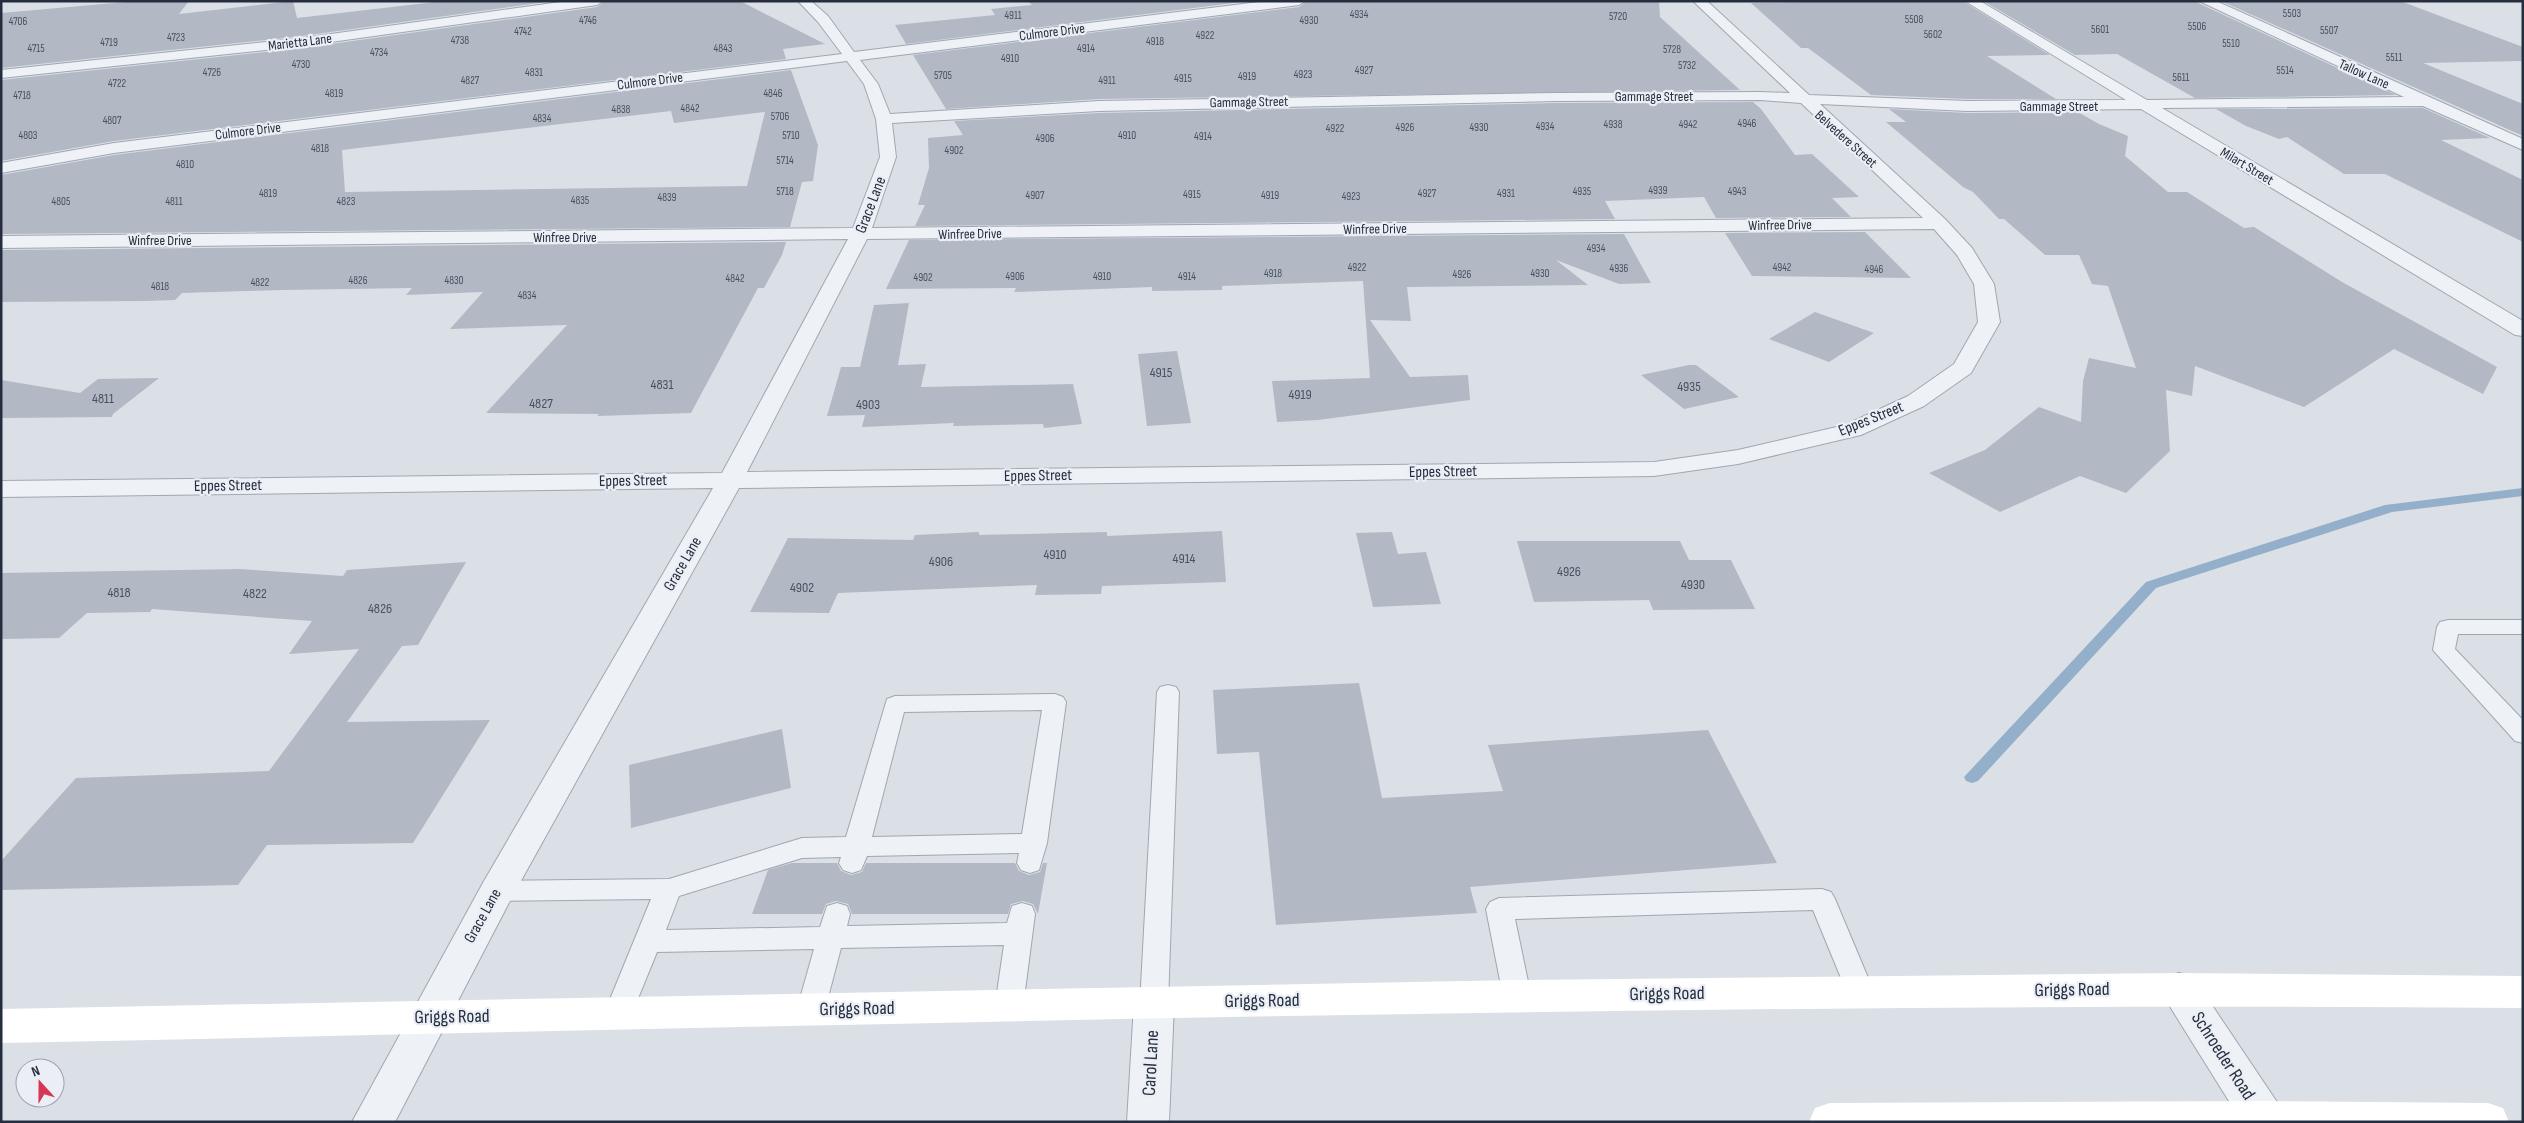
<svg xmlns="http://www.w3.org/2000/svg" width="2524" height="1123" viewBox="0 0 2524 1123" font-family="'Sofia Sans Condensed',sans-serif">
	<rect width="100%" height="100%" fill="#dbe0e7"/>
	<g fill="none" stroke-linecap="round" stroke-linejoin="round">
		<!-- stream -->
		<path fill="#93afca" fill-rule="evenodd" d="M 2523,488 L 2523,496 L 2392,512 L 2156,588 L 1978,781 L 1972,783 L 1966,781 L 1964,777 L 2146,582 L 2385,505 Z"/>
	</g>
	<!-- building -->
	<path fill="#b2b9c4" fill-rule="evenodd" d="M 137,1 L 189,1 L 179,14 L 293,1 L 297,18 L 444,1 L 553,1 L 295,37 L 1,68 L 1,13 Z
		M 605,1 L 740,1 L 825,44 L 783,49 L 786,59 L 114,141 L 1,161 L 1,80 L 295,49 L 597,7 Z
		M 1027,1 L 1250,1 L 906,44 L 895,25 L 995,15 L 991,9 L 1032,5 Z
		M 1307,1 L 1659,1 L 1660,17 L 1740,90 L 1099,99 L 946,109 L 913,55 L 1299,7 Z
		M 1854,1 L 1964,2 L 2050,55 L 1987,56 L 2056,99 L 1968,99 L 1871,95 L 1808,48 L 1801,48 L 1751,3 Z
		M 2197,1 L 2198,3 L 2396,95 L 2195,98 L 2117,54 L 2075,55 L 1985,2 Z
		M 2221,1 L 2400,1 L 2523,47 L 2523,61 L 2423,63 L 2523,104 L 2523,136 Z
		M 791,70 L 818,145 L 813,181 L 802,182 L 790,227 L 1,234 L 1,175 L 114,155 ZM 671,111 L 674,123 L 765,112 L 747,186 L 345,192 L 342,150 Z
		M 1753,102 L 1761,109 L 1795,155 L 1812,154 L 1859,197 L 1832,198 L 1851,217 L 1716,218 L 1704,197 L 1605,201 L 1615,219 L 915,226 L 925,205 L 918,205 L 929,168 L 928,138 L 963,135 L 954,121 L 1099,113 L 1555,103 Z
		M 2423,108 L 2490,138 L 2441,140 L 2523,180 L 2523,242 L 2385,174 L 2344,174 L 2287,137 L 2279,139 L 2246,126 L 2216,109 Z
		M 1889,109 L 1968,113 L 2078,112 L 2099,124 L 2128,136 L 2125,156 L 2168,192 L 2187,192 L 2244,228 L 2254,227 L 2342,282 L 2497,367 L 2483,394 L 2394,349 L 2304,407 L 2195,366 L 2192,396 L 2166,390 L 2170,451 L 2126,493 L 2080,476 L 2000,512 L 1929,473 L 1985,450 L 2039,407 L 2081,422 L 2083,381 L 2089,358 L 2136,368 L 2108,286 L 2092,284 L 2079,255 L 2045,255 L 2004,219 L 1999,219 L 1973,192 L 1963,187 L 1886,122 L 1906,122 Z
		M 1865,232 L 1911,278 L 1752,276 L 1725,233 Z
		M 1624,234 L 1651,283 L 1619,284 L 1556,260 L 1588,285 L 1407,287 L 1411,321 L 1370,320 L 1410,377 L 1468,375 L 1470,400 L 1318,420 L 1277,422 L 1272,381 L 1370,378 L 1363,281 L 1222,286 L 1222,290 L 1152,291 L 1152,287 L 1014,292 L 1016,288 L 886,289 L 909,240 Z
		M 786,242 L 782,255 L 764,288 L 758,288 L 691,413 L 597,416 L 599,414 L 486,413 L 567,325 L 450,329 L 483,292 L 406,295 L 412,288 L 282,290 L 182,293 L 175,300 L 144,301 L 1,302 L 1,250 Z
		M 909,303 L 898,365 L 926,364 L 921,387 L 1073,384 L 1082,424 L 1044,428 L 1043,424 L 953,426 L 954,423 L 862,427 L 865,415 L 827,416 L 841,367 L 860,367 L 874,305 Z
		M 1815,312 L 1874,333 L 1829,362 L 1769,339 Z
		M 1177,351 L 1191,423 L 1147,426 L 1138,354 Z
		M 1689,365 L 1696,365 L 1739,397 L 1684,409 L 1641,375 Z
		M 159,378 L 113,414 L 112,417 L 1,418 L 1,380 L 80,393 L 98,379 Z
		M 1222,531 L 1226,582 L 1102,586 L 1101,594 L 1035,595 L 1037,585 L 838,593 L 829,613 L 750,612 L 788,538 L 913,540 L 915,535 L 979,532 L 979,535 L 1107,532 L 1107,536 Z
		M 1392,532 L 1398,554 L 1426,552 L 1441,604 L 1373,607 L 1356,533 Z
		M 1517,541 L 1680,541 L 1689,560 L 1731,560 L 1755,609 L 1653,610 L 1649,600 L 1534,602 Z
		M 466,562 L 418,645 L 402,646 L 347,722 L 490,720 L 413,843 L 267,845 L 238,885 L 1,890 L 1,861 L 76,778 L 269,771 L 359,649 L 289,654 L 312,621 L 152,609 L 150,612 L 87,613 L 59,638 L 1,639 L 1,573 L 240,569 L 343,576 L 347,570 Z
		M 1359,683 L 1382,798 L 1503,791 L 1488,745 L 1708,730 L 1777,863 L 1470,887 L 1477,913 L 1276,925 L 1259,752 L 1217,754 L 1213,690 Z
		M 782,729 L 791,788 L 631,828 L 629,765 Z
		M 792,863 L 837,863 L 841,871 L 851,875 L 862,872 L 866,863 L 1015,863 L 1019,871 L 1029,875 L 1040,872 L 1043,863 L 1047,863 L 1038,914 L 1033,904 L 1023,901 L 1011,904 L 1008,914 L 852,914 L 848,904 L 836,901 L 826,904 L 822,914 L 752,914 L 768,870 Z"/>
	<g fill="none" stroke-linecap="round" stroke-linejoin="round">
		<defs>
			<path id="lane" d="M 2448,620 L 2523,620 L 2523,634 L 2458,634 L 2455,649 L 2523,720 L 2523,743 L 2515,741 L 2433,650 L 2437,627 L 2440,622 Z
				M 1168,685 L 1176,687 L 1179,692 L 1168,1004 L 1164,1013 L 1154,1016 L 1144,1013 L 1140,1004 L 1157,692 L 1160,687 Z
				M 1055,694 L 1063,697 L 1066,702 L 1047,843 L 1039,870 L 1030,873 L 1021,870 L 1017,863 L 1019,853 L 867,856 L 861,870 L 852,873 L 843,870 L 839,863 L 841,857 L 802,858 L 679,896 L 666,930 L 820,927 L 827,906 L 837,903 L 847,906 L 850,914 L 847,926 L 1007,923 L 1012,906 L 1022,903 L 1032,906 L 1035,914 L 1023,1006 L 1019,1015 L 1009,1018 L 999,1015 L 995,1006 L 1004,945 L 841,948 L 825,1009 L 821,1018 L 811,1021 L 801,1018 L 797,1009 L 814,949 L 657,952 L 628,1023 L 618,1026 L 608,1023 L 604,1014 L 651,899 L 497,901 L 488,898 L 484,891 L 488,884 L 497,881 L 669,879 L 802,838 L 846,837 L 887,699 L 895,696 ZM 1042,710 L 1022,834 L 872,837 L 904,712 Z
				M 1822,889 L 1831,892 L 1835,899 L 1874,992 L 1870,1000 L 1860,1004 L 1850,1000 L 1813,910 L 1515,919 L 1531,996 L 1527,1004 L 1517,1008 L 1507,1004 L 1503,996 L 1486,909 L 1490,902 L 1499,898 Z"/>
			<path id="street" d="M 568,1 L 603,1 L 597,5 L 295,47 L 1,78 L 1,70 L 295,39 Z
				M 798,1 L 811,1 L 828,16 L 854,52 L 1267,1 L 1305,1 L 1299,5 L 860,60 L 878,84 L 890,114 L 1099,101 L 1555,93 L 1760,92 L 1790,93 L 1693,1 L 1707,1 L 1809,95 L 1968,101 L 2126,100 L 1965,1 L 1980,1 L 2147,100 L 2404,97 L 2199,1 L 2216,1 L 2523,139 L 2523,150 L 2423,106 L 2162,108 L 2523,321 L 2523,336 L 2515,335 L 2141,109 L 1968,111 L 1820,104 L 1945,219 L 1972,248 L 1994,284 L 2000,322 L 1971,373 L 1924,406 L 1861,435 L 1738,464 L 1654,476 L 739,488 L 512,897 L 395,1122 L 352,1122 L 484,881 L 713,488 L 1,497 L 1,481 L 722,473 L 848,239 L 1,248 L 1,236 L 853,228 L 880,157 L 876,119 L 864,84 L 847,61 L 114,153 L 1,173 L 1,163 L 114,143 L 842,54 L 818,22 ZM 1760,100 L 1801,103 L 1923,218 L 872,228 L 896,157 L 892,123 L 1099,111 L 1555,101 ZM 1934,229 L 1957,255 L 1974,284 L 1978,322 L 1954,364 L 1908,396 L 1845,425 L 1738,450 L 1654,462 L 747,472 L 867,239 Z
				M 2179,973 L 2193,977 L 2281,1108 L 2287,1122 L 2242,1122 L 2159,989 L 2165,977 Z
				M 1154,987 L 1168,992 L 1174,1004 L 1169,1122 L 1127,1122 L 1134,1004 L 1140,992 Z"/>
		</defs>
		<!-- lane casing -->
		<use href="#lane" stroke="#a0a7b1" stroke-width="2"/>
		<!-- street casing -->
		<use href="#street" stroke="#a0a7b1" stroke-width="2"/>
		<!-- lane -->
		<use href="#lane" fill="#eef1f5" fill-rule="evenodd"/>
		<!-- street -->
		<use href="#street" fill="#eef1f5" fill-rule="evenodd"/>
		<!-- secondary -->
		<path fill="#fff" fill-rule="evenodd" d="M 2179,973 L 2523,976 L 2523,1008 C 1682,1001 842,1026 1,1043 L 1,1009 L 1517,980 Z
			M 2265,1101 L 2488,1103 L 2503,1108 L 2509,1122 L 1809,1122 L 1815,1108 L 1830,1103 Z"/>
	</g>
	<g text-anchor="middle" dominant-baseline="central" stroke-width="4.5" stroke-linejoin="round" paint-order="stroke">
		<!-- far-number labels -->
		<g font-size="11" fill="#485160">
			<text x="2292" y="13">5503</text>
			<text x="1359" y="14">4934</text>
			<text x="1013" y="15">4911</text>
			<text x="1618" y="16">5720</text>
			<text x="1914" y="19">5508</text>
			<text x="588" y="20">4746</text>
			<text x="1309" y="20">4930</text>
			<text x="18" y="21">4706</text>
			<text x="2197" y="26">5506</text>
			<text x="2100" y="29">5601</text>
			<text x="2329" y="30">5507</text>
			<text x="523" y="31">4742</text>
			<text x="1933" y="34">5602</text>
			<text x="1205" y="35">4922</text>
			<text x="176" y="37">4723</text>
			<text x="460" y="40">4738</text>
			<text x="1155" y="41">4918</text>
			<text x="109" y="42">4719</text>
			<text x="2231" y="43">5510</text>
			<text x="36" y="48">4715</text>
			<text x="723" y="48">4843</text>
			<text x="1086" y="48">4914</text>
			<text x="1672" y="49">5728</text>
			<text x="379" y="52">4734</text>
			<text x="2394" y="57">5511</text>
			<text x="1010" y="58">4910</text>
			<text x="301" y="64">4730</text>
			<text x="1687" y="65">5732</text>
			<text x="1364" y="70">4927</text>
			<text x="2285" y="70">5514</text>
			<text x="212" y="72">4726</text>
			<text x="534" y="72">4831</text>
			<text x="1303" y="74">4923</text>
			<text x="943" y="75">5705</text>
			<text x="1247" y="76">4919</text>
			<text x="2181" y="77">5611</text>
			<text x="1183" y="78">4915</text>
			<text x="470" y="80">4827</text>
			<text x="1107" y="80">4911</text>
			<text x="117" y="83">4722</text>
			<text x="334" y="93">4819</text>
			<text x="773" y="93">4846</text>
			<text x="22" y="95">4718</text>
			<text x="690" y="108">4842</text>
			<text x="621" y="109">4838</text>
			<text x="780" y="116">5706</text>
			<text x="542" y="118">4834</text>
			<text x="112" y="120">4807</text>
			<text x="1747" y="123">4946</text>
			<text x="1613" y="124">4938</text>
			<text x="1688" y="124">4942</text>
			<text x="1545" y="126">4934</text>
			<text x="1405" y="127">4926</text>
			<text x="1479" y="127">4930</text>
			<text x="1335" y="128">4922</text>
			<text x="28" y="135">4803</text>
			<text x="791" y="135">5710</text>
			<text x="1127" y="135">4910</text>
			<text x="1203" y="136">4914</text>
			<text x="1045" y="138">4906</text>
			<text x="320" y="148">4818</text>
			<text x="954" y="150">4902</text>
			<text x="785" y="160">5714</text>
			<text x="185" y="164">4810</text>
			<text x="1658" y="190">4939</text>
			<text x="785" y="191">5718</text>
			<text x="1582" y="191">4935</text>
			<text x="1737" y="191">4943</text>
			<text x="268" y="193">4819</text>
			<text x="1427" y="193">4927</text>
			<text x="1506" y="193">4931</text>
			<text x="1192" y="194">4915</text>
			<text x="1035" y="195">4907</text>
			<text x="1270" y="195">4919</text>
			<text x="1351" y="196">4923</text>
			<text x="667" y="197">4839</text>
			<text x="580" y="200">4835</text>
			<text x="61" y="201">4805</text>
			<text x="174" y="201">4811</text>
			<text x="346" y="201">4823</text>
			<text x="1596" y="248">4934</text>
			<text x="1357" y="267">4922</text>
			<text x="1782" y="267">4942</text>
			<text x="1619" y="268">4936</text>
			<text x="1874" y="269">4946</text>
			<text x="1273" y="273">4918</text>
			<text x="1540" y="273">4930</text>
			<text x="1462" y="274">4926</text>
			<text x="1015" y="276">4906</text>
			<text x="1102" y="276">4910</text>
			<text x="1187" y="276">4914</text>
			<text x="923" y="277">4902</text>
			<text x="735" y="278">4842</text>
			<text x="358" y="280">4826</text>
			<text x="454" y="280">4830</text>
			<text x="260" y="282">4822</text>
			<text x="160" y="286">4818</text>
			<text x="527" y="295">4834</text>
		</g>
		<!-- far-street labels -->
		<g font-size="14" fill="#242e3e" stroke="#ebeff5">
			<text transform="translate(1052 32) rotate(-7)">Culmore Drive</text>
			<text transform="translate(300 42) rotate(-7)">Marietta Lane</text>
			<text transform="translate(2364 74) rotate(24)">Tallow Lane</text>
			<text transform="translate(650 81) rotate(-7)">Culmore Drive</text>
			<text x="1654" y="96">Gammage Street</text>
			<text transform="translate(1249 102) rotate(-1)">Gammage Street</text>
			<text x="2059" y="106">Gammage Street</text>
			<text transform="translate(248 131) rotate(-7)">Culmore Drive</text>
			<text transform="translate(1846 139) rotate(42)">Belvedere Street</text>
			<text transform="translate(2247 166) rotate(31)">Milart Street</text>
			<text transform="translate(1780 225) rotate(-1)">Winfree Drive</text>
			<text transform="translate(1375 229) rotate(-1)">Winfree Drive</text>
			<text transform="translate(970 234) rotate(-1)">Winfree Drive</text>
			<text x="565" y="237">Winfree Drive</text>
			<text x="160" y="240">Winfree Drive</text>
		</g>
		<!-- number labels -->
		<g font-size="14" fill="#485160">
			<text x="1161" y="372">4915</text>
			<text x="662" y="384">4831</text>
			<text x="1689" y="386">4935</text>
			<text x="1300" y="394">4919</text>
			<text x="103" y="398">4811</text>
			<text x="541" y="403">4827</text>
			<text x="868" y="404">4903</text>
			<text x="1055" y="554">4910</text>
			<text x="1184" y="558">4914</text>
			<text x="941" y="561">4906</text>
			<text x="1569" y="571">4926</text>
			<text x="1693" y="584">4930</text>
			<text x="802" y="587">4902</text>
			<text x="119" y="592">4818</text>
			<text x="255" y="593">4822</text>
			<text x="380" y="608">4826</text>
		</g>
		<!-- street labels -->
		<g font-size="16" fill="#242e3e" stroke="#ebeff5">
			<text transform="translate(871 205) rotate(-69)">Grace Lane</text>
			<text transform="translate(1871 419) rotate(-22)">Eppes Street</text>
			<text transform="translate(1443 472) rotate(-1)">Eppes Street</text>
			<text transform="translate(1038 476) rotate(-1)">Eppes Street</text>
			<text transform="translate(633 481) rotate(-1)">Eppes Street</text>
			<text transform="translate(228 486) rotate(-1)">Eppes Street</text>
			<text transform="translate(683 564) rotate(-60)">Grace Lane</text>
			<text transform="translate(483 916) rotate(-61)">Grace Lane</text>
		</g>
		<!-- near-street labels -->
		<g font-size="19" fill="#242e3e" stroke="#ebeff5">
			<text transform="translate(2072 990) rotate(-1)">Griggs Road</text>
			<text transform="translate(1667 994) rotate(-1)">Griggs Road</text>
			<text transform="translate(1262 1001) rotate(-1)">Griggs Road</text>
			<text transform="translate(857 1009) rotate(-1)">Griggs Road</text>
			<text transform="translate(452 1017) rotate(-1)">Griggs Road</text>
			<text transform="translate(2223 1056) rotate(57)">Schroeder Road</text>
			<text transform="translate(1151 1063) rotate(-87)">Carol Lane</text>
		</g>
	</g>
	<!-- border -->
	<rect width="2524" height="1123" fill="none" stroke="#242e3e" stroke-width="5"/>
	<!-- north arrow -->
	<g transform="translate(40 1083) rotate(339)"><circle r="24" fill="#ebeff5" stroke="#9ba2ac"/>
	<path d="M0-4L9 19L0 12L-9 19Z" fill="#d63653"/>
	<text y="-8" font-size="14" font-weight="bold" text-anchor="middle" fill="#242e3e">N</text>
	</g>
</svg>
